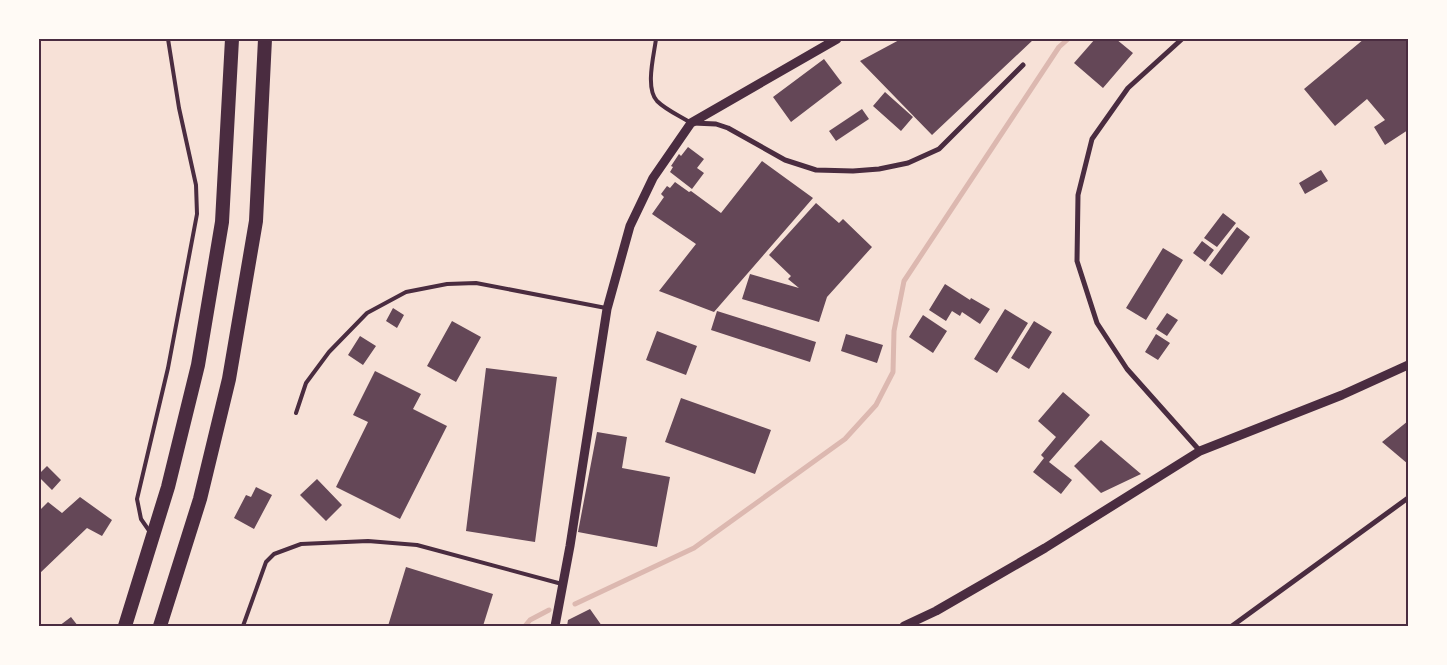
<svg xmlns="http://www.w3.org/2000/svg" width="1447" height="665" viewBox="0 0 1447 665" font-family="'Nunito Sans',sans-serif">
	<rect width="100%" height="100%" fill="#f7e1d7"/>
	<g fill="none" stroke-linecap="round" stroke-linejoin="round">
		<!-- stream -->
		<path stroke="#dcb8b0" stroke-width="5" d="M 575,604 L 694,548 L 845,439 L 876,405 L 893,372 L 894,331 L 904,281 L 1059,47 L 1068,39
			M 525,626 L 530,620 L 549,610"/>
	</g>
	<!-- building -->
	<path fill="#644757" d="M 901,39 L 1034,39 L 932,135 L 860,61 Z
		M 1095,39 L 1116,39 L 1133,53 L 1103,88 L 1074,63 Z
		M 1364,39 L 1408,39 L 1408,130 L 1385,145 L 1374,127 L 1385,120 L 1367,99 L 1335,126 L 1304,89 Z
		M 824,59 L 842,83 L 791,122 L 773,97 Z
		M 885,92 L 913,117 L 901,131 L 873,106 Z
		M 862,109 L 869,119 L 836,141 L 829,131 Z
		M 688,147 L 704,159 L 697,168 L 704,173 L 692,189 L 670,172 L 673,167 L 671,166 L 679,154 L 681,156 Z
		M 762,161 L 813,198 L 714,312 L 659,291 L 696,244 L 652,214 L 664,197 L 661,194 L 667,186 L 670,188 L 675,182 L 689,192 L 691,191 L 721,213 Z
		M 1321,170 L 1328,181 L 1305,194 L 1299,183 Z
		M 816,203 L 839,223 L 843,219 L 872,247 L 827,297 L 819,322 L 742,299 L 750,274 L 799,288 L 788,279 L 791,276 L 769,255 Z
		M 1223,213 L 1236,223 L 1217,247 L 1204,238 Z
		M 1237,227 L 1250,237 L 1222,275 L 1209,265 Z
		M 1202,241 L 1214,250 L 1205,262 L 1193,253 Z
		M 1163,248 L 1183,260 L 1146,320 L 1126,308 Z
		M 945,284 L 970,300 L 971,298 L 990,309 L 980,324 L 962,312 L 960,316 L 952,311 L 946,321 L 929,310 Z
		M 393,308 L 404,315 L 397,328 L 386,321 Z
		M 1005,309 L 1028,323 L 997,373 L 974,359 Z
		M 717,311 L 816,342 L 810,362 L 711,330 Z
		M 1167,313 L 1178,320 L 1167,336 L 1156,329 Z
		M 923,315 L 947,331 L 933,353 L 909,337 Z
		M 452,321 L 481,337 L 456,382 L 427,366 Z
		M 1034,321 L 1052,332 L 1029,369 L 1011,358 Z
		M 657,331 L 697,346 L 686,375 L 646,360 Z
		M 846,334 L 883,345 L 877,363 L 841,351 Z
		M 1156,334 L 1170,343 L 1158,360 L 1145,352 Z
		M 360,336 L 376,346 L 363,365 L 348,355 Z
		M 486,368 L 557,377 L 535,542 L 466,531 Z
		M 375,371 L 421,394 L 413,409 L 447,426 L 400,519 L 336,487 L 368,422 L 353,415 Z
		M 1063,392 L 1090,415 L 1049,462 L 1072,480 L 1061,494 L 1033,472 L 1044,458 L 1041,455 L 1056,437 L 1038,421 Z
		M 681,398 L 771,430 L 755,474 L 665,442 Z
		M 1408,421 L 1408,464 L 1382,442 Z
		M 597,432 L 627,437 L 622,468 L 670,477 L 657,547 L 578,532 Z
		M 1101,440 L 1141,474 L 1101,493 L 1074,466 Z
		M 47,466 L 61,480 L 52,490 L 39,477 L 39,474 Z
		M 317,479 L 342,505 L 326,521 L 300,495 Z
		M 256,487 L 272,495 L 254,529 L 234,518 L 246,495 L 251,497 Z
		M 80,497 L 112,520 L 102,536 L 87,528 L 39,574 L 39,511 L 48,502 L 62,513 Z
		M 406,567 L 493,594 L 483,626 L 388,626 Z
		M 590,609 L 602,626 L 567,626 L 568,620 Z
		M 71,617 L 78,626 L 59,626 Z"/>
	<g fill="none" stroke-linecap="round" stroke-linejoin="round">
		<!-- service -->
		<path stroke="#4a2c40" stroke-width="4" d="M 656,39 C 654,55 645,88 657,101 C 666,110 680,116 691,123
			M 296,413 L 306,383 L 329,352 L 367,313 L 406,292 L 447,284 L 476,283 L 606,308
			M 150,532 L 141,519 L 137,499 L 168,368 L 197,214 L 196,185 L 179,108 L 168,39
			M 243,626 L 266,562 L 274,554 L 301,544 L 368,541 L 417,545 L 562,584"/>
		<!-- minor -->
		<path stroke="#4a2c40" stroke-width="5" d="M 1182,39 L 1128,88 L 1092,139 L 1078,195 L 1077,261 L 1097,323 L 1127,369 L 1200,451
			M 693,123 L 716,124 L 728,128 L 785,160 L 816,170 L 853,171 L 879,169 L 908,163 L 939,149 L 1023,65
			M 1232,626 L 1408,498"/>
		<!-- tertiary -->
		<path stroke="#4a2c40" stroke-width="9" d="M 555,626 L 570,546 L 607,309 L 630,226 L 653,178 L 691,123 L 837,39
			M 904,626 L 936,611 L 1045,548 L 1200,451 L 1342,395 L 1408,365"/>
		<!-- trunk -->
		<path stroke="#4a2c40" stroke-width="14" d="M 125,626 L 168,487 L 198,365 L 222,222 L 232,39
			M 160,626 L 200,499 L 229,379 L 256,221 L 265,39"/>
	</g>
	<!-- border -->
	<rect width="1447" height="665" fill="none" stroke="#fffaf5" stroke-width="80"/>
	<rect x="40" y="40" width="1367" height="585" fill="none" stroke="#4a2c40" stroke-width="2"/>
</svg>
